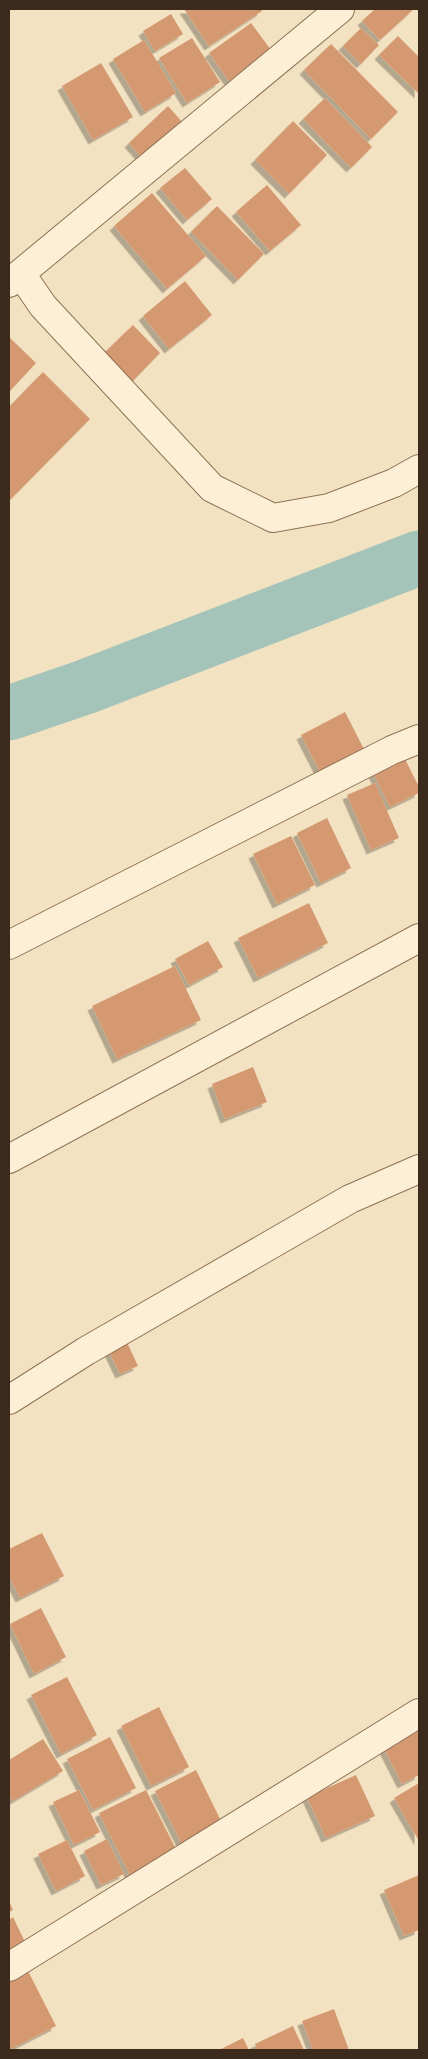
<svg xmlns="http://www.w3.org/2000/svg" width="428" height="2059" viewBox="0 0 428 2059" font-family="Literata,serif">
	<defs>
		<filter id="shadow"><feDropShadow dx="-4.5" dy="4.5" stdDeviation="0" flood-color="#0004"/></filter>
	</defs>
	<rect width="100%" height="100%" fill="#f3e2c1"/>
	<g fill="none" stroke-linecap="round" stroke-linejoin="round">
		<!-- river -->
		<path stroke="#a4c4ba" stroke-width="55" d="M 9,713 L 85,687 L 419,558"/>
	</g>
	<!-- building -->
	<path fill="#d59972" filter="url(#shadow)" d="M 184,9 L 261,9 L 262,11 L 209,46 Z
		M 375,9 L 414,9 L 380,40 L 362,21 Z
		M 171,14 L 183,34 L 155,51 L 143,31 Z
		M 251,23 L 271,50 L 229,81 L 209,53 Z
		M 361,28 L 379,45 L 361,64 L 343,46 Z
		M 398,36 L 419,57 L 419,94 L 379,55 Z
		M 192,38 L 220,82 L 187,103 L 159,58 Z
		M 144,40 L 176,93 L 145,112 L 113,59 Z
		M 331,44 L 398,112 L 371,139 L 304,70 Z
		M 101,63 L 133,117 L 93,140 L 62,86 Z
		M 325,98 L 372,147 L 351,168 L 303,119 Z
		M 168,106 L 184,124 L 145,161 L 129,143 Z
		M 293,121 L 327,155 L 289,194 L 255,160 Z
		M 185,168 L 212,199 L 187,220 L 160,188 Z
		M 267,185 L 301,225 L 270,251 L 236,212 Z
		M 152,193 L 206,256 L 167,289 L 114,226 Z
		M 217,206 L 264,254 L 238,280 L 191,232 Z
		M 185,281 L 212,315 L 169,349 L 143,316 Z
		M 133,325 L 160,353 L 129,385 L 101,356 Z
		M 9,337 L 36,363 L 9,392 Z
		M 43,372 L 90,419 L 9,501 L 9,407 Z
		M 345,712 L 366,753 L 322,776 L 301,735 Z
		M 404,757 L 419,787 L 419,793 L 390,807 L 373,773 Z
		M 375,783 L 399,838 L 371,850 L 347,795 Z
		M 327,818 L 351,868 L 321,883 L 297,833 Z
		M 291,836 L 315,885 L 277,904 L 253,854 Z
		M 309,903 L 328,943 L 258,978 L 238,938 Z
		M 208,941 L 223,967 L 189,985 L 175,959 Z
		M 175,966 L 201,1020 L 117,1059 L 92,1006 Z
		M 253,1067 L 267,1102 L 225,1119 L 212,1084 Z
		M 125,1338 L 138,1366 L 120,1374 L 107,1347 Z
		M 42,1533 L 64,1576 L 20,1598 L 9,1576 L 9,1549 Z
		M 41,1608 L 66,1657 L 34,1674 L 10,1624 Z
		M 67,1677 L 97,1735 L 61,1754 L 31,1695 Z
		M 159,1707 L 189,1767 L 151,1786 L 121,1726 Z
		M 416,1723 L 419,1730 L 419,1775 L 402,1784 L 380,1741 Z
		M 110,1737 L 136,1788 L 93,1810 L 67,1759 Z
		M 43,1739 L 63,1771 L 13,1801 L 9,1794 L 9,1760 Z
		M 196,1770 L 226,1831 L 186,1852 L 155,1791 Z
		M 356,1775 L 375,1816 L 326,1838 L 307,1797 Z
		M 419,1783 L 419,1841 L 394,1798 Z
		M 79,1790 L 100,1832 L 74,1845 L 53,1802 Z
		M 146,1790 L 178,1853 L 131,1877 L 99,1813 Z
		M 107,1839 L 124,1874 L 101,1885 L 84,1851 Z
		M 67,1840 L 85,1876 L 56,1891 L 38,1854 Z
		M 419,1875 L 419,1930 L 404,1936 L 384,1890 Z
		M 9,1901 L 13,1910 L 9,1912 Z
		M 13,1917 L 25,1942 L 9,1950 L 9,1920 Z
		M 28,1971 L 56,2026 L 9,2050 L 9,1980 Z
		M 334,2009 L 349,2050 L 313,2050 L 302,2021 Z
		M 293,2026 L 304,2050 L 257,2050 L 255,2044 Z
		M 243,2038 L 249,2050 L 219,2050 Z"/>
	<g fill="none" stroke-linecap="round" stroke-linejoin="round">
		<defs>
			<path id="minor" d="M 21,274 L 43,306 L 212,488 L 273,518 L 329,508 L 394,483 L 419,469
				M 9,283 L 340,9
				M 9,945 L 392,750 L 419,739
				M 9,1159 L 419,938
				M 9,1400 L 86,1351 L 350,1199 L 419,1169
				M 9,1967 L 419,1713"/>
		</defs>
		<!-- minor casing -->
		<use href="#minor" stroke="#8e7256" stroke-width="30"/>
		<!-- minor -->
		<use href="#minor" stroke="#fcefd5" stroke-width="28"/>
	</g>
	<!-- border -->
	<rect width="428" height="2059" fill="none" stroke="#3c2b1c" stroke-width="20"/>
</svg>
